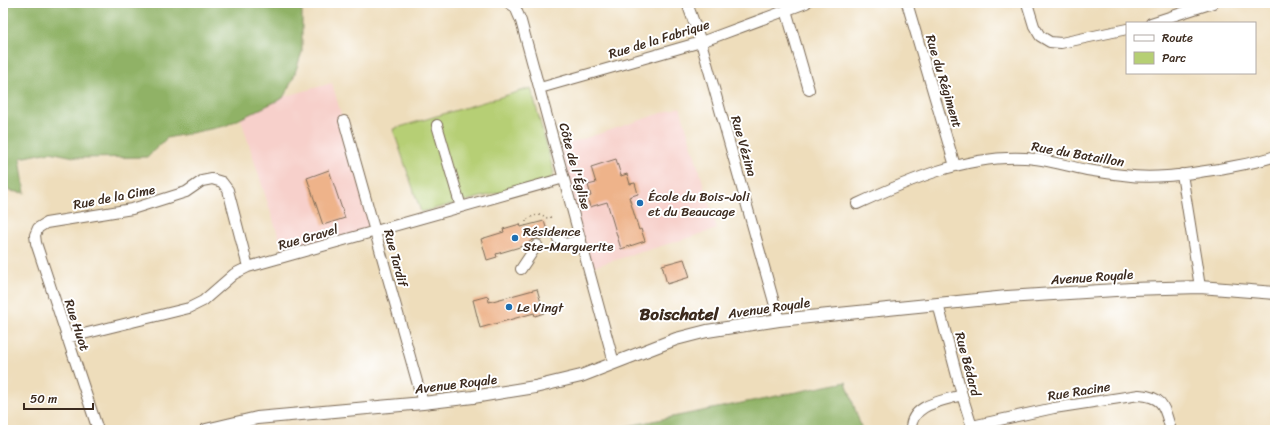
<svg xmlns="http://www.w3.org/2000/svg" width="1278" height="433" viewBox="0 0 1278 433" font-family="Sriracha,sans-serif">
	<rect width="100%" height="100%" fill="#fff"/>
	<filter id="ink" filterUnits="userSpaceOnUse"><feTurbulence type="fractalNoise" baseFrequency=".025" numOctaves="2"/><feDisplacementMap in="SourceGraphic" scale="8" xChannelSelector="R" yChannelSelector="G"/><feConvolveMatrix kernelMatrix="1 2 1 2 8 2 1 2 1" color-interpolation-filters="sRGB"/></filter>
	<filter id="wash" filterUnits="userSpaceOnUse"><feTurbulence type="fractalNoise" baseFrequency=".012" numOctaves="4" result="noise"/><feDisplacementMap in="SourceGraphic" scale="16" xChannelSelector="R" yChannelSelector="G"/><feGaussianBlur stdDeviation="0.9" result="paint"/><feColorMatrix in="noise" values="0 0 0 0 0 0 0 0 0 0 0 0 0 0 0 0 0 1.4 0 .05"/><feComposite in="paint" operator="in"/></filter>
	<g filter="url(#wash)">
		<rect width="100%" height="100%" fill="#edb"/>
		<!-- built -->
		<path fill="#f7d0cb" d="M 332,83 L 375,231 L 285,257 L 238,110 Z
			M 680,107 L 717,229 L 589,268 L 556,148 Z"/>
		<!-- green -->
		<path fill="#b6cf74" stroke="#787c49" d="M 531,88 L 554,173 L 550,180 L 421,212 L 393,129 Z"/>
		<!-- forest -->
		<path fill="#90b266" stroke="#666e42" d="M 3,3 L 302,3 L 302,52 L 293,79 L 283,98 L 225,126 L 167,138 L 147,157 L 79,158 L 50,152 L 20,158 L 25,193 L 9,191 L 3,182 Z
			M 846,382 L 862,430 L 617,430 L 618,428 Z"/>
		<g id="blocks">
			<!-- building -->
			<path fill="#eeb38a" d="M 616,159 L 621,176 L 627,174 L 630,184 L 635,183 L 638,194 L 629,197 L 639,230 L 641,229 L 645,241 L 621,249 L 607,202 L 590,207 L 587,197 L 591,196 L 588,185 L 596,183 L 591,167 Z
				M 329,170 L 345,218 L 323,225 L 307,178 Z
				M 544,221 L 549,237 L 540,239 L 534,239 L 529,242 L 530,244 L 496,254 L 497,257 L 487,260 L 481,239 L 504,232 L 503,229 L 520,224 L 521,227 Z
				M 684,259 L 690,277 L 667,284 L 662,265 Z
				M 537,289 L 544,313 L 535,316 L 534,313 L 480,328 L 473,300 L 488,296 L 489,302 Z"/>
		</g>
	</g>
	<g filter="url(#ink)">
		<use href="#blocks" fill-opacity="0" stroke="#7a6955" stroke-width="1"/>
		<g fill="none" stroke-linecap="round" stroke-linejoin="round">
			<defs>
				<path id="minor" d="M 509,3 L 515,7 L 521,21 L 614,363
					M 687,3 L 701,42 L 779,320
					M 907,3 L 955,166
					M 1027,3 L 1034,26 L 1040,36 L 1050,42 L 1061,43 L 1127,29
					M 786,10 L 809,90
					M 1151,23 L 1213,3
					M 540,88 L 701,42 L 806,3
					M 344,121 L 423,403
					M 437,125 L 461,207
					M 1182,174 L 1200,287
					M 857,204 C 909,180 966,155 1025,158 C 1046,159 1066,166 1087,170 C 1099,172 1111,174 1123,175 C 1155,180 1187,174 1219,169 C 1238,165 1257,163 1275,156
					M 558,239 L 565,244 L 581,240
					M 521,269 L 537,245
					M 938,304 L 962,395 L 973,430
					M 67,338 L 189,308 L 203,301 L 234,274 L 248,267 L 564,178
					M 972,426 L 1054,408 L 1139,395 C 1165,397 1164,408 1171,430
					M 98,430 L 36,243 L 35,235 L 38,228 L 46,223 L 132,209 L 186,192 L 202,181 L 212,179 L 222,182 L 228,190 L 248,267
					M 911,430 C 910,404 943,401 962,395"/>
				<path id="major" d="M 206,430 L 257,418 L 423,403 L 473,397 L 535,387 L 581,376 L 676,339 L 707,331 L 779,320 L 1007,297 L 1131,289 L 1200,287 L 1275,293"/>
			</defs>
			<!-- minor casing -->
			<use href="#minor" stroke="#7a6955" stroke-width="12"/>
			<!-- major casing -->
			<use href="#major" stroke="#7a6955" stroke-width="14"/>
			<!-- path -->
			<path stroke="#7a6955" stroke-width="1.5" stroke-dasharray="1 3" stroke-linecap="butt" d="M 526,226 L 526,220 C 532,216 541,212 547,218 L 551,217"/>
			<!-- minor -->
			<use href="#minor" stroke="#fff" stroke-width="10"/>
			<!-- major -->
			<use href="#major" stroke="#fff" stroke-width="12"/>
		</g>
	</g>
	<!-- markers -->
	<g fill="#1f6fb2" stroke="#fff" stroke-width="1.5">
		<circle cx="640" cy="203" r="4"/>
		<circle cx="515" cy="238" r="4"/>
		<circle cx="509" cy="307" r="4"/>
	</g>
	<g text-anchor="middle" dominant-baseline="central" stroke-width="4" stroke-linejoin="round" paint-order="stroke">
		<!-- street labels -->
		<g font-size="13" fill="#3b2a1e" stroke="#fff">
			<text transform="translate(659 39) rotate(-17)">Rue de la Fabrique</text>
			<text transform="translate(944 81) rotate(73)">Rue du Régiment</text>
			<text transform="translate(744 146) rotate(74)">Rue Vézina</text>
			<text transform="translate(1078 154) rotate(10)">Rue du Bataillon</text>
			<text transform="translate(575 166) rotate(75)">Côte de l'Église</text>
			<text transform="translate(114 197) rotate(-11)">Rue de la Cime</text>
			<text transform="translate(308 237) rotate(-16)">Rue Gravel</text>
			<text transform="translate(396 258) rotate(75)">Rue Tardif</text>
			<text transform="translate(1092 277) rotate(-4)">Avenue Royale</text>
			<text transform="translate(769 308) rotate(-8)">Avenue Royale</text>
			<text transform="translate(77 325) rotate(72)">Rue Huot</text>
			<text transform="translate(968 364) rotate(75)">Rue Bédard</text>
			<text transform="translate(456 384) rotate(-7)">Avenue Royale</text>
			<text transform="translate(1079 391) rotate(-9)">Rue Racine</text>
		</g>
		<!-- poi labels -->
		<g font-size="13" fill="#3b2a1e" stroke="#fff" text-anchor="start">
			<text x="648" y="196">École du Bois-Joli<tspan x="648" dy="15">et du Beaucage</tspan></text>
			<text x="523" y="231">Résidence<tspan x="523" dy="15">Ste-Marguerite</tspan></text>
			<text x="517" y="307">Le Vingt</text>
		</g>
		<!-- district labels -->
		<g font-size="17" font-weight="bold" fill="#3b2a1e" stroke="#fff">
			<text x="679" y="314">Boischatel</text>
		</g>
	</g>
	<!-- margin -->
	<rect width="1278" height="433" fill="none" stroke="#fff" stroke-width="16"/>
	<!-- legend -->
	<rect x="1126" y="22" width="130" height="52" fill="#ffffff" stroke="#b1aaa5"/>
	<rect x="1134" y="35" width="20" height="6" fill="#ffffff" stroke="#b1aaa5"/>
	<text x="1162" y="42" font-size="12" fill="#3b2a1e">Route</text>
	<rect x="1134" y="52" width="20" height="12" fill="#b6cf74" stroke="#b1aaa5"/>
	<text x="1162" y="62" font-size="12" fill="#3b2a1e">Parc</text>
	<!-- scale -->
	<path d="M24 403v6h69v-6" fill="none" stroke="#3b2a1e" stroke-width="2"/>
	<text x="30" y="403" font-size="12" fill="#3b2a1e" stroke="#ffffff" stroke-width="3" paint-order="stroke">50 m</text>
</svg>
